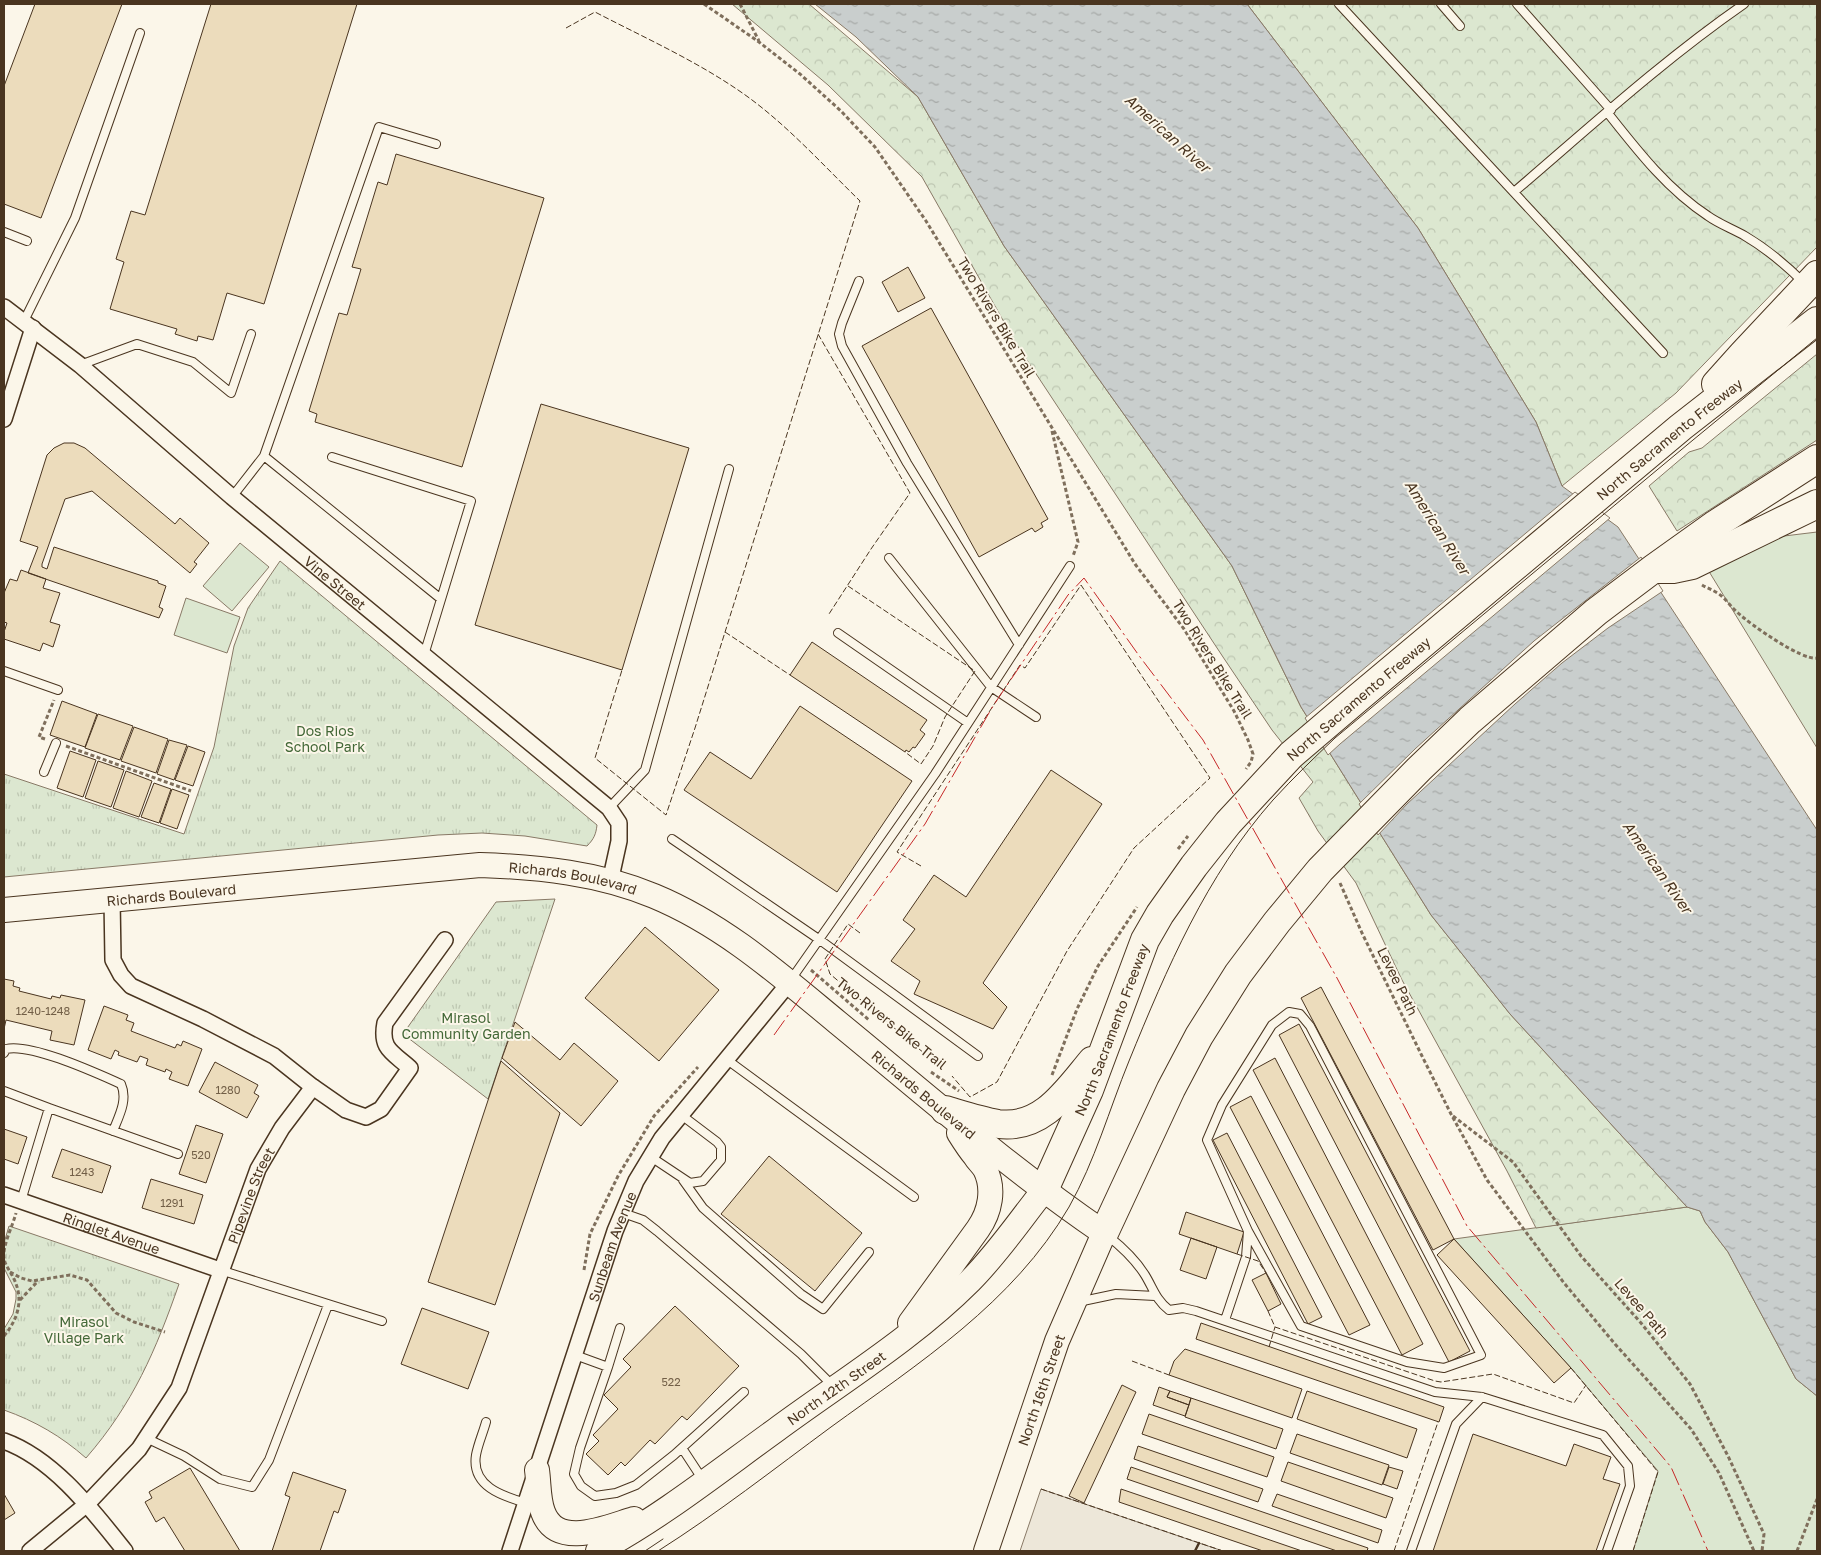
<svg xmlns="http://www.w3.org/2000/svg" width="1821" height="1555" viewBox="0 0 1821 1555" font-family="'Golos Text',sans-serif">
	<defs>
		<pattern id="forest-crowns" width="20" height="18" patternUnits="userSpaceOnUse" patternTransform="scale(1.25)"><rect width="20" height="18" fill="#dce7d0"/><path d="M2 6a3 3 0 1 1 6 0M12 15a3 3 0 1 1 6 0" fill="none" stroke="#bec7b2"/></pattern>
		<pattern id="park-tufts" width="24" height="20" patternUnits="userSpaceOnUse" patternTransform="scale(1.25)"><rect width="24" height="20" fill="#dce7d0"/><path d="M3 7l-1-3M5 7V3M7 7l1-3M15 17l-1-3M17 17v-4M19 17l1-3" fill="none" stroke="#bec7b2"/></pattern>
		<pattern id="water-ripples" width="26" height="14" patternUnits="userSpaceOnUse" patternTransform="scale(1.25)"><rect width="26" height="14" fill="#c9cecd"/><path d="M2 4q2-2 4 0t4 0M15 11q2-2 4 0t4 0" fill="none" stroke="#a5a8a6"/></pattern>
	</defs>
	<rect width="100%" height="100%" fill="#fbf6e9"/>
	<!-- grass -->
	<path fill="#dce7d0" stroke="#887966" d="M 1817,532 L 1817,748 L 1694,547 Z
		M 240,543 L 269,567 L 232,611 L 203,586 Z
		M 186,598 L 240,617 L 227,653 L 174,635 Z
		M 1687,1207 L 1700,1211 L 1705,1222 L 1728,1252 L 1796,1379 L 1817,1396 L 1817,1551 L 1633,1551 L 1658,1471 L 1571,1368 L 1454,1239 Z"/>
	<!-- forest -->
	<path fill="url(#forest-crowns)" stroke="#887966" d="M 732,4 L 809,4 L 918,97 L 1004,246 L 1232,566 L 1301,707 L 1431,915 L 1510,1014 L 1687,1207 L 1536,1228 L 1507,1171 L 1402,980 L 1356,883 L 1318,831 L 1299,798 L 1313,782 L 1272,730 L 1223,657 L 1017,345 L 922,177 L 828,85 Z
		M 1247,4 L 1817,4 L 1817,247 L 1676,393 L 1562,486 L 1536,422 L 1418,228 Z
		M 1817,354 L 1817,440 L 1677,531 L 1649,486 L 1689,452 L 1702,448 Z"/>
	<!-- park -->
	<path fill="url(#park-tufts)" stroke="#887966" d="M 280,561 L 597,825 C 596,834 594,839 587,846 L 525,836 L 482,833 L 438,835 L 4,877 L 4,774 L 184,834 L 214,747 L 234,646 L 248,608 Z
		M 555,899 L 488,1099 L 403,1034 L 496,902 Z
		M 9,1226 L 179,1284 C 156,1350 133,1404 86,1458 C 61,1436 35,1421 4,1410 L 4,1329 L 13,1314 L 16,1299 L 16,1292 L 4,1268 L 4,1243 Z"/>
	<!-- parking -->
	<path fill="#ede7d9" stroke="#887966" d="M 1041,1489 L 1199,1543 L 1223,1551 L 1020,1551 Z"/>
	<!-- water -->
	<path fill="url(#water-ripples)" stroke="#887966" d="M 815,4 L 1247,4 L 1418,228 L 1536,422 L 1562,486 L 1618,527 L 1817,830 L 1817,1396 L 1796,1379 L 1728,1252 L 1705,1222 L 1700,1211 L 1687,1207 L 1510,1014 L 1431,915 L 1301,707 L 1232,566 L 1004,246 L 918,97 L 856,37 Z"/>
	<!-- pier -->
	<path fill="#fbf6e9" stroke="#887966" d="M 1575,492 L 1610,518 L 1340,744 L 1328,755 L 1305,718 Z
		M 1641,557 L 1663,591 L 1608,628 L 1562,663 L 1515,704 L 1407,804 L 1378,835 L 1359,804 L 1415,749 L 1534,641 Z"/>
	<!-- building -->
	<path fill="#ecdcbc" stroke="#4a3520" d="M 35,4 L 122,4 L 41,218 L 4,204 L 4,86 Z
		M 211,4 L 357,4 L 264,304 L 227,293 L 213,340 L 198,336 L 197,341 L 175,334 L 177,329 L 110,309 L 124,262 L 116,259 L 131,211 L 145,215 Z
		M 396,154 L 544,198 L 462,467 L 315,422 L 317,414 L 309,411 L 339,313 L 347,315 L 361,269 L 352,267 L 378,182 L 387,185 Z
		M 908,267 L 925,298 L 898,312 L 882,282 Z
		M 931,308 L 1048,519 L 1041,523 L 1043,527 L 1035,532 L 1032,528 L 979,557 L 862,346 Z
		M 541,404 L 689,448 L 622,670 L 475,625 Z
		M 64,443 L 74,443 L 85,448 L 175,524 L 180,518 L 209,543 L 194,562 L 197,564 L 190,573 L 92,491 L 65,499 L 42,564 L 42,567 L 47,569 L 54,547 L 158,581 L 158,583 L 166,586 L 159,607 L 163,609 L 159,618 L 28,573 L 38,547 L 20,541 L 47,455 L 54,448 Z
		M 21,570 L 46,579 L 43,588 L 60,593 L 50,622 L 60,625 L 53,647 L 43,643 L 40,651 L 4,639 L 4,632 L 7,623 L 4,622 L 4,593 L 10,579 L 17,581 Z
		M 812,642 L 927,720 L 920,730 L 925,734 L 915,748 L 913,747 L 909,752 L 906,750 L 905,752 L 790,675 Z
		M 62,701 L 97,714 L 85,747 L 50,735 Z
		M 800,706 L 912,781 L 837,892 L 684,790 L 710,752 L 751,779 Z
		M 98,714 L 133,726 L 120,760 L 85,748 Z
		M 134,727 L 168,739 L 156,773 L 121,761 Z
		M 169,740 L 187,745 L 174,780 L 157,774 Z
		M 188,746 L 205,752 L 193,786 L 175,780 Z
		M 70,751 L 96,760 L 83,797 L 57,788 Z
		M 98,761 L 124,770 L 111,807 L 85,798 Z
		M 1051,770 L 1102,804 L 983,983 L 1007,1007 L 993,1029 L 914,994 L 920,981 L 891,961 L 915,929 L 903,920 L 934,875 L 966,897 Z
		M 126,771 L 152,781 L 139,817 L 113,808 Z
		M 154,783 L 171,789 L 159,823 L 141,817 Z
		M 172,789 L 189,795 L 177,829 L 160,823 Z
		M 645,927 L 719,990 L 659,1061 L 585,998 Z
		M 4,979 L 14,981 L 13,986 L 20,988 L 19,991 L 51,999 L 52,996 L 60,998 L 61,995 L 85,1000 L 74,1045 L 50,1040 L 52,1031 L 6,1020 L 4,1029 Z
		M 1321,987 L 1454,1239 L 1433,1250 L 1301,998 Z
		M 104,1006 L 128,1015 L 126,1020 L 134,1023 L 131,1031 L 175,1048 L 177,1044 L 181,1046 L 183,1041 L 202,1049 L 188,1086 L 169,1079 L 172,1072 L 166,1069 L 165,1072 L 146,1065 L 148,1059 L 140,1056 L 137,1062 L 118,1055 L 119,1052 L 115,1050 L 111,1059 L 88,1050 Z
		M 515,1022 L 560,1060 L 574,1043 L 618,1081 L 581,1126 L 502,1058 Z
		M 1299,1024 L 1470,1351 L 1449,1362 L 1279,1035 Z
		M 1275,1058 L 1423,1344 L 1402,1355 L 1253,1070 Z
		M 501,1061 L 560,1113 L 495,1305 L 428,1282 Z
		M 215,1062 L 258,1085 L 254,1093 L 259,1096 L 247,1118 L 199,1092 Z
		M 1251,1096 L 1370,1325 L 1349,1335 L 1230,1107 Z
		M 196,1125 L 223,1134 L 206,1183 L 179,1174 Z
		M 4,1129 L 27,1137 L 18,1164 L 4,1159 Z
		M 1227,1133 L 1322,1317 L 1308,1324 L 1213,1140 Z
		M 62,1149 L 111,1166 L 102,1193 L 52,1177 Z
		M 769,1156 L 862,1233 L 815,1291 L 721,1214 Z
		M 151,1179 L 203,1195 L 194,1224 L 142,1208 Z
		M 1186,1212 L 1244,1232 L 1237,1254 L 1179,1234 Z
		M 1191,1238 L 1217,1247 L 1206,1279 L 1180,1270 Z
		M 1454,1239 L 1571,1368 L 1554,1383 L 1437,1255 Z
		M 1266,1273 L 1281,1304 L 1268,1311 L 1252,1280 Z
		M 675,1306 L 739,1366 L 687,1420 L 682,1416 L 655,1444 L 650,1440 L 625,1466 L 621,1462 L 608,1475 L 586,1454 L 599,1441 L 593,1435 L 618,1409 L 604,1395 L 631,1367 L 623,1359 Z
		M 422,1308 L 489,1332 L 468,1389 L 401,1364 Z
		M 1201,1323 L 1444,1407 L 1439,1422 L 1196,1339 Z
		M 1185,1349 L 1302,1389 L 1292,1418 L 1169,1375 L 1174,1361 Z
		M 1122,1385 L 1136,1392 L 1084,1503 L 1069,1496 Z
		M 1159,1387 L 1170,1391 L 1167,1397 L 1189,1405 L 1185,1416 L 1153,1405 Z
		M 1170,1391 L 1191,1398 L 1189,1405 L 1167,1397 Z
		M 1307,1391 L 1417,1429 L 1407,1458 L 1297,1419 Z
		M 1191,1398 L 1283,1429 L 1276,1449 L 1185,1417 Z
		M 1149,1414 L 1274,1457 L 1267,1477 L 1142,1434 Z
		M 1297,1434 L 1389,1465 L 1382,1485 L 1290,1453 Z
		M 1473,1434 L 1566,1466 L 1574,1444 L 1611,1457 L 1603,1479 L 1620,1484 L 1596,1551 L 1433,1551 Z
		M 1138,1446 L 1263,1489 L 1258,1502 L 1134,1459 Z
		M 1288,1462 L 1393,1498 L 1386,1518 L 1281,1481 Z
		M 1131,1467 L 1368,1548 L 1367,1551 L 1337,1551 L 1127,1479 Z
		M 1389,1467 L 1403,1471 L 1397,1489 L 1383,1484 Z
		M 190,1468 L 240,1551 L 185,1551 L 164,1517 L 156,1522 L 145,1502 L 152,1498 L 149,1492 Z
		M 293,1472 L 346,1490 L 338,1513 L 334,1511 L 320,1551 L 272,1551 L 290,1497 L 285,1495 Z
		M 1121,1489 L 1302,1551 L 1263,1551 L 1119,1502 Z
		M 4,1494 L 15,1513 L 4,1520 Z
		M 1277,1494 L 1382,1530 L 1378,1543 L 1272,1506 Z"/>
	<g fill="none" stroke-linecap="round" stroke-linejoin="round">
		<defs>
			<path id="lane" d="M 1339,4 L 1663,353
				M 1441,4 L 1460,26
				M 1517,4 L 1611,110
				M 1607,112 C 1637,150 1667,189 1708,216 C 1719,224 1733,229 1745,236 C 1767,249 1786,265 1804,283
				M 436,144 L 379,127 L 264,456 L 441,599
				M 1514,192 C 1589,128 1662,61 1744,4
				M 4,232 L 27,241
				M 859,281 L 842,323 L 839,334 L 842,346 L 907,463 L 1019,645
				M 24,321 L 75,218 L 140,33
				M 80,365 L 137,344 L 193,362 L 231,393 L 251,334
				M 332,457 L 471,501 L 424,655
				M 232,497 L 264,456
				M 889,558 L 991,687 L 1036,717
				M 838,633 L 968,723
				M 4,671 L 58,690
				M 44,772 L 56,743
				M 609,808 L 645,770 L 729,469
				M 672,839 L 820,940 L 978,1056
				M 790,981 L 935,774 L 1070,566
				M 4,1053 L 6,1049 C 31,1043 96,1073 121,1084 C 128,1100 119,1116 113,1131
				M 726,1059 L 914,1197
				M 4,1091 L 49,1108
				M 651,1157 L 690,1183 L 703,1181 L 721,1160 L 721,1147 L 717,1142 L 680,1114
				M 683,1180 L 703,1208 L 801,1294 L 823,1309 L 869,1252
				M 21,1201 L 49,1108 L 178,1154
				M 623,1213 L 643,1220 L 657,1231 L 801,1354 L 832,1385
				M 1108,1236 C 1122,1247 1135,1259 1145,1275 C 1153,1288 1156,1300 1169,1310 L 1183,1308 L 1196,1311 L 1435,1392 L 1482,1397 L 1603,1435 L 1628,1466 L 1630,1486 L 1607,1551
				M 220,1270 L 382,1321
				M 1078,1302 L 1116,1294 L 1155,1296
				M 1225,1320 L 1246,1257 L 1248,1231 L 1207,1140 L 1222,1105 L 1272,1025 L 1289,1012 L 1300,1014 L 1310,1026 L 1481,1355 L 1444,1368 L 1407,1362 L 1301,1326 L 1248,1231
				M 575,1355 L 608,1367 L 620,1328
				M 608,1367 L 580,1448 L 574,1474 L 581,1486 L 595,1496 L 616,1493 L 636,1485 L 674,1455 L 744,1392
				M 486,1422 C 483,1433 478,1444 476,1455 C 471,1486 502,1496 526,1503
				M 146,1438 L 184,1456 L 220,1479 L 252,1487 L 269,1460 L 328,1305
				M 682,1448 L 703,1480
				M 1411,1551 L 1456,1424 L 1482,1397"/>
			<g id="street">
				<path id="s1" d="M 4,307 L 80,365 L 232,497 L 609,808 L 619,823 L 619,841 L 610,882"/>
				<path d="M 4,419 L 33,328"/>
				<path d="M 112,899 L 113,960 L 121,975 L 131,986 L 203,1019 L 274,1056 L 313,1087 L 346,1110 L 366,1117 L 381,1109 L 410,1068 C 392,1052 380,1049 385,1023 L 445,940"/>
				<path id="s2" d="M 4,1195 L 220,1270"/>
				<path d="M 4,1441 C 54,1459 93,1511 125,1551"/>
				<path id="s3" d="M 30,1551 L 87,1504 L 139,1449 L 179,1388 L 258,1169 L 282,1128 L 313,1087"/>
				<path id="s4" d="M 510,1551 L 615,1231 L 636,1181 L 662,1138 L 789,983"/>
			</g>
			<g id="primary">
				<path id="s5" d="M 4,910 L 480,865 C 539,867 599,873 654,896 C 724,925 780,975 837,1022 C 925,1094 1010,1169 1104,1233 L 1057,1341 L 986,1551"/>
				<path d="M 910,1323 L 978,1229 C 990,1212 995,1189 985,1169 C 982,1164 978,1161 975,1156 C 969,1149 964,1141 959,1133"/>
				<path d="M 537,1470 C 539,1484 538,1499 543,1512 C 557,1550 607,1527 634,1519"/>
				<path id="s6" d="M 598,1551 C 660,1518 719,1471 776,1430 C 841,1382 912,1339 970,1281 C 998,1253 1020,1220 1044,1190"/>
			</g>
			<g id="highway">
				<path d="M 1716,384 L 1742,355 L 1817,275"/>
				<path d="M 1657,569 L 1673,569 L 1692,565 L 1817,504"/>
				<path d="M 945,1110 C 962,1115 980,1121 998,1124 C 1042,1130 1067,1091 1092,1061"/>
				<path id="s7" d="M 1044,1190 L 1089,1090 L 1145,940 L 1160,914 L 1194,866 L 1228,823 L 1291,755 L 1359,697 L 1681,427 L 1817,321"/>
				<path d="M 1104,1233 L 1171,1089 L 1199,1036 L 1238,974 L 1277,922 L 1320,870 L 1419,769 L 1470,720 L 1596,612 L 1653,569 L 1716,524 L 1817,459"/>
			</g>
		</defs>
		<!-- lane casing -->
		<use href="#lane" stroke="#4a3520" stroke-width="10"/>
		<!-- street casing -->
		<use href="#street" stroke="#4a3520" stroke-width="18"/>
		<!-- primary casing -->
		<use href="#primary" stroke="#4a3520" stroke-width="26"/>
		<!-- highway casing -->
		<use href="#highway" stroke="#4a3520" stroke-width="30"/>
		<!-- path -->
		<path stroke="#7f6f5c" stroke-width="3" stroke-dasharray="4 2.5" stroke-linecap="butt" d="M 704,4 L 759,42 L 800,74 L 841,111 L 875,147 L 926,221 L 1135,564 L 1184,629 L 1234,711 L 1248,740 L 1253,754 L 1251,762 L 1246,769
			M 740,4 L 759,41
			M 1052,431 L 1078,542 L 1073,556
			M 1702,585 C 1707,588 1713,590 1719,594 C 1726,599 1731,607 1738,613 C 1750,624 1802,661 1817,658
			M 45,739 L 39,737 L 54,700
			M 66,746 L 191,791
			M 1178,849 L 1188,836
			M 1340,883 L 1362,933 L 1422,1056 L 1451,1114 L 1487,1180 L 1564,1283 L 1615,1344 L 1691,1429 L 1719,1473 L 1754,1551
			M 811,970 L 869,1020
			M 931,1072 L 959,1091
			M 1052,1075 L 1077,1009 L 1098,966 L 1137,907
			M 1453,1116 L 1513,1162 L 1581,1256 L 1641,1323 L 1690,1384 L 1728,1456 L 1764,1534 L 1762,1551
			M 584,1270 L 590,1234 L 618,1176 L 654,1116 L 698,1067
			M 10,1272 L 21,1278 L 32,1281 L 70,1275 L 87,1280 L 116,1313 L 134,1322 L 165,1332
			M 20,1300 L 38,1281
			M 4,1336 C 18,1319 24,1300 14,1279 C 11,1272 5,1266 4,1258 C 2,1247 13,1225 16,1213
			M 1797,1551 L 1817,1499"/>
		<!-- lane -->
		<use href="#lane" stroke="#fbf6e9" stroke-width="8"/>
		<!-- street -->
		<use href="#street" stroke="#fbf6e9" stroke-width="15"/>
		<!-- primary -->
		<use href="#primary" stroke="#fbf6e9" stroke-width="24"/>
		<!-- highway -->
		<use href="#highway" stroke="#fbf6e9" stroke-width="28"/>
		<!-- tram -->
		<path stroke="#4a3520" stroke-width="1" d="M 645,1551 L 663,1539
			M 658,1551 C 718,1513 774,1469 831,1427 C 919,1363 1013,1303 1069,1207 C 1095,1161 1109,1110 1129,1061 C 1167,968 1206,876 1273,800 C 1293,778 1314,758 1335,738 L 1693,440 L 1817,338"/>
		<!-- fence -->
		<path stroke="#4a3520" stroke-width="1" stroke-dasharray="6 2.5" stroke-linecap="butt" d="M 566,28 L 595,12 C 647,39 701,63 748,97 C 789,127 824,166 860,201 L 695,728 L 666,815 L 595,758 L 622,670
			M 818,334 L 910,493 L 871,549 L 829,614
			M 848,586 L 975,671 L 945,717 L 933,746 L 921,764 L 905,752
			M 725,632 L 790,675
			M 921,866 L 897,852 L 1020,665 L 1025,668 L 1081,585 L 1210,778 L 1134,848 L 1067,951 L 997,1082 L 970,1097 L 952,1076
			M 860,933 L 848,924 L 825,959 L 830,974 L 931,1059
			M 1237,1254 L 1258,1261 L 1266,1273
			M 1268,1311 L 1275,1327 L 1435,1381 L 1441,1382 L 1493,1374 L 1574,1403 L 1586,1385
			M 1269,1347 L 1275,1327
			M 1132,1361 L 1169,1375
			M 1571,1368 L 1658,1472 L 1633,1551
			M 1041,1489 L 1223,1551
			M 1394,1551 L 1438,1422"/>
		<!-- wall -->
		<path stroke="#4a3520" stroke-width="2.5" d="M 1195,1551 L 1199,1543"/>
		<!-- power -->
		<path stroke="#c62828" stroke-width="1" stroke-dasharray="18 4 2.5 4" stroke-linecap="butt" d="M 774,1035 L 925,824 L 993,706 L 1068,595 L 1084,578 L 1140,657 L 1203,740 L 1337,978 L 1467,1226 L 1671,1467 L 1708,1551"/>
	</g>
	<g text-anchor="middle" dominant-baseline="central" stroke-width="4" stroke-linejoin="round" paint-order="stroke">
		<!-- number labels -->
		<g font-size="11" fill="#725f47">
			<text x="43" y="1010">1240-1248</text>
			<text x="228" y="1089">1280</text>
			<text x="201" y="1154">520</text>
			<text x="82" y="1171">1243</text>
			<text x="172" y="1202">1291</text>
			<text x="671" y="1381">522</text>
		</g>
		<!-- street labels -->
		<g font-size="14" fill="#4a3520" stroke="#fbf6e9">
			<text transform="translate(997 317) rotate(59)">Two Rivers Bike Trail</text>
			<text stroke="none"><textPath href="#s7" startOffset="999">North Sacramento Freeway</textPath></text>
			<text stroke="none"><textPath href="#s1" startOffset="431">Vine Street</textPath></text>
			<text transform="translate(1213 659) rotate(58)">Two Rivers Bike Trail</text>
			<text stroke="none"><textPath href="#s7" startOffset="594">North Sacramento Freeway</textPath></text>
			<text stroke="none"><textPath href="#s5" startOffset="572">Richards Boulevard</textPath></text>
			<text stroke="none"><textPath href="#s5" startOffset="168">Richards Boulevard</textPath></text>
			<text transform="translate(1398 981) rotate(64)">Levee Path</text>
			<text transform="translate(892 1023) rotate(39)">Two Rivers Bike Trail</text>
			<text stroke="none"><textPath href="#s7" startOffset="174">North Sacramento Freeway</textPath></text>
			<text stroke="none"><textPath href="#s5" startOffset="992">Richards Boulevard</textPath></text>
			<text stroke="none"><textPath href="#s3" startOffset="428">Pipevine Street</textPath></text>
			<text stroke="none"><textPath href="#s2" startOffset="114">Ringlet Avenue</textPath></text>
			<text stroke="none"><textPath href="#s4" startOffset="321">Sunbeam Avenue</textPath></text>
			<text transform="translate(1642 1308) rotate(49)">Levee Path</text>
			<text stroke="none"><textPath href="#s6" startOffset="289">North 12th Street</textPath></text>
			<text transform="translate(1041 1390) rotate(-71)">North 16th Street</text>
		</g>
		<!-- park labels -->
		<g font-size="14" fill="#436837" stroke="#fbf6e9">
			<text x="325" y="730">Dos Rios<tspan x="325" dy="16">School Park</tspan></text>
			<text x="466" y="1017">Mirasol<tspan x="466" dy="16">Community Garden</tspan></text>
			<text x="84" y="1321">Mirasol<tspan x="84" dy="16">Village Park</tspan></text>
		</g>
		<!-- water labels -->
		<g font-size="15" font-style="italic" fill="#4a3520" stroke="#fbf6e9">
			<text transform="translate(1168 133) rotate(42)">American River</text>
			<text transform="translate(1438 527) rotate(58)">American River</text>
			<text transform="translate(1658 867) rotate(55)">American River</text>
		</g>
	</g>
	<!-- border -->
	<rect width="1821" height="1555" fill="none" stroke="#4a3520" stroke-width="10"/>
</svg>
